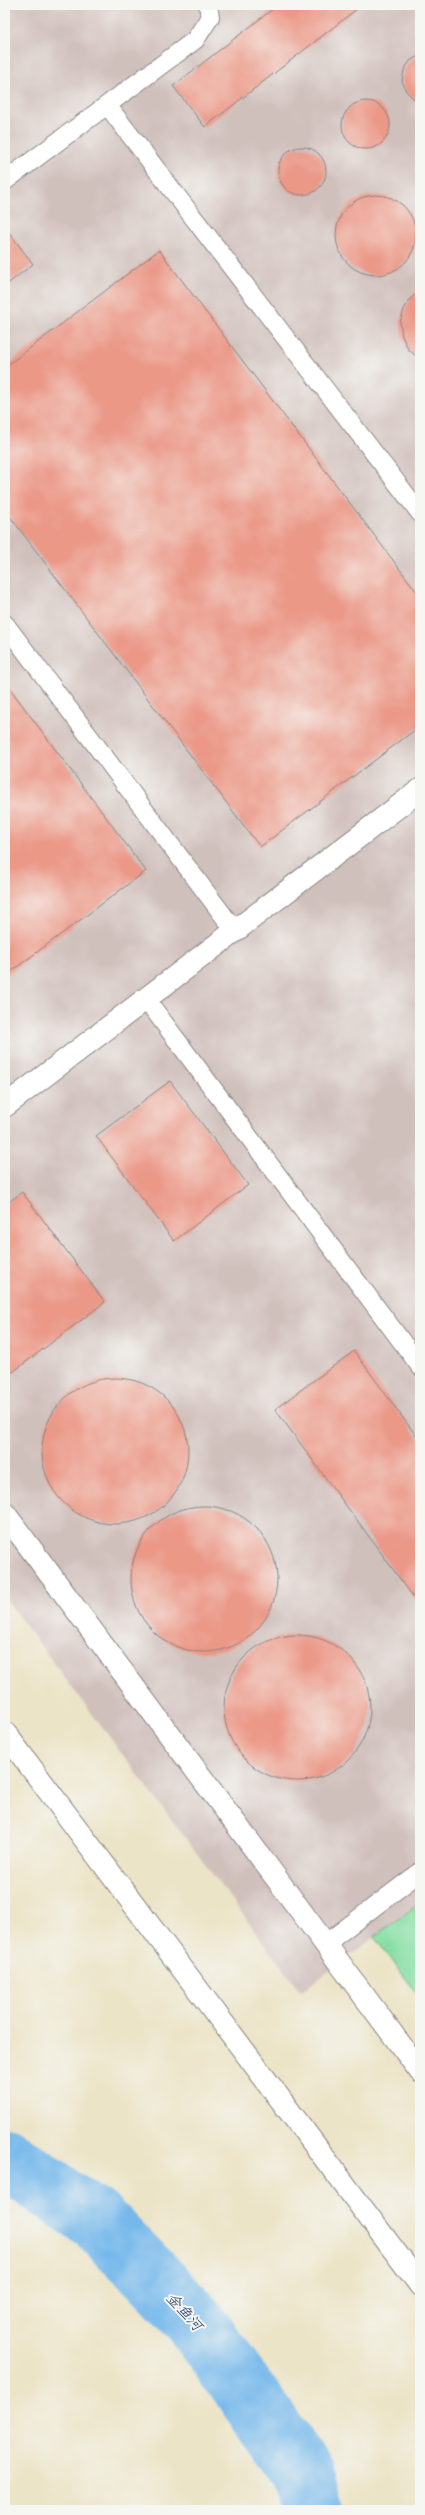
<svg xmlns="http://www.w3.org/2000/svg" width="425" height="2515" viewBox="0 0 425 2515" font-family="Pangolin,'LXGW WenKai TC',sans-serif">
	<rect width="100%" height="100%" fill="#f6f6f2"/>
	<filter id="ink" filterUnits="userSpaceOnUse"><feTurbulence type="fractalNoise" baseFrequency=".025" numOctaves="2"/><feDisplacementMap in="SourceGraphic" scale="8" xChannelSelector="R" yChannelSelector="G"/><feConvolveMatrix kernelMatrix="1 2 1 2 8 2 1 2 1" color-interpolation-filters="sRGB"/></filter>
	<filter id="wash" filterUnits="userSpaceOnUse"><feTurbulence type="fractalNoise" baseFrequency=".012" numOctaves="4" result="noise"/><feDisplacementMap in="SourceGraphic" scale="16" xChannelSelector="R" yChannelSelector="G"/><feGaussianBlur stdDeviation="0.9" result="paint"/><feColorMatrix in="noise" values="0 0 0 0 0 0 0 0 0 0 0 0 0 0 0 0 0 1.4 0 .05"/><feComposite in="paint" operator="in"/></filter>
	<g filter="url(#wash)">
		<rect width="100%" height="100%" fill="#ece4c7"/>
		<!-- industrial -->
		<path fill="#d0c0bc" d="M 5,5 L 420,5 L 420,1903 L 301,1992 L 5,1598 Z"/>
		<!-- green -->
		<path fill="#84dea3" stroke="#53806f" d="M 420,1903 L 420,1997 L 374,1937 Z"/>
		<g fill="none" stroke-linecap="round" stroke-linejoin="round">
			<!-- river -->
			<path stroke="#75b8eb" stroke-width="62" d="M 5,2158 L 100,2223 L 194,2320 L 300,2468 L 310,2510"/>
		</g>
		<g id="blocks">
			<!-- building -->
			<path fill="#eb9887" d="M 278,5 L 362,5 L 205,127 L 173,86 Z
				M 420,55 L 420,101 L 414,99 L 406,91 L 402,81 L 404,70 L 410,61 Z
				M342 125a24 24 0 1 1 48 0a24 24 0 1 1-48 0Z
				M278 171a24 24 0 1 1 48 0a24 24 0 1 1-48 0Z
				M336 235a40 40 0 1 1 80 0a40 40 0 1 1-80 0Z
				M 5,227 L 33,264 L 5,286 Z
				M 159,250 L 420,596 L 420,726 L 260,847 L 5,510 L 5,367 Z
				M 420,291 L 420,359 L 408,349 L 402,336 L 400,322 L 404,309 L 411,298 Z
				M 5,682 L 146,871 L 5,976 Z
				M 170,1081 L 248,1185 L 174,1241 L 96,1136 Z
				M 22,1192 L 105,1302 L 5,1378 L 5,1205 Z
				M 354,1351 L 420,1441 L 420,1606 L 275,1409 Z
				M42 1451a73 73 0 1 1 146 0a73 73 0 1 1-146 0Z
				M131 1579a73 73 0 1 1 146 0a73 73 0 1 1-146 0Z
				M224 1708a73 73 0 1 1 146 0a73 73 0 1 1-146 0Z"/>
		</g>
	</g>
	<g filter="url(#ink)">
		<use href="#blocks" fill-opacity="0" stroke="#878381" stroke-width="1"/>
		<g fill="none" stroke-linecap="round" stroke-linejoin="round">
			<defs>
				<path id="lane" d="M 107,105 L 195,40 L 210,17 L 208,5
					M 5,181 L 107,105 L 420,513
					M 5,624 L 235,931
					M 146,999 L 420,1366
					M 325,1944 L 420,1872"/>
				<path id="street" d="M 5,1106 L 420,790
					M 5,1514 L 420,2071
					M 5,1733 L 420,2285"/>
			</defs>
			<!-- lane casing -->
			<use href="#lane" stroke="#878381" stroke-width="20"/>
			<!-- street casing -->
			<use href="#street" stroke="#878381" stroke-width="24"/>
			<!-- lane -->
			<use href="#lane" stroke="#fff" stroke-width="18"/>
			<!-- street -->
			<use href="#street" stroke="#fff" stroke-width="22"/>
		</g>
	</g>
	<g text-anchor="middle" dominant-baseline="central" stroke-width="4" stroke-linejoin="round" paint-order="stroke">
		<!-- water labels -->
		<g font-size="15" font-style="italic" fill="#3f5679" stroke="#f6f6f2">
			<text transform="translate(184 2312) rotate(48)">金鱼河</text>
		</g>
	</g>
	<!-- margin -->
	<rect width="425" height="2515" fill="none" stroke="#f6f6f2" stroke-width="20"/>
</svg>
